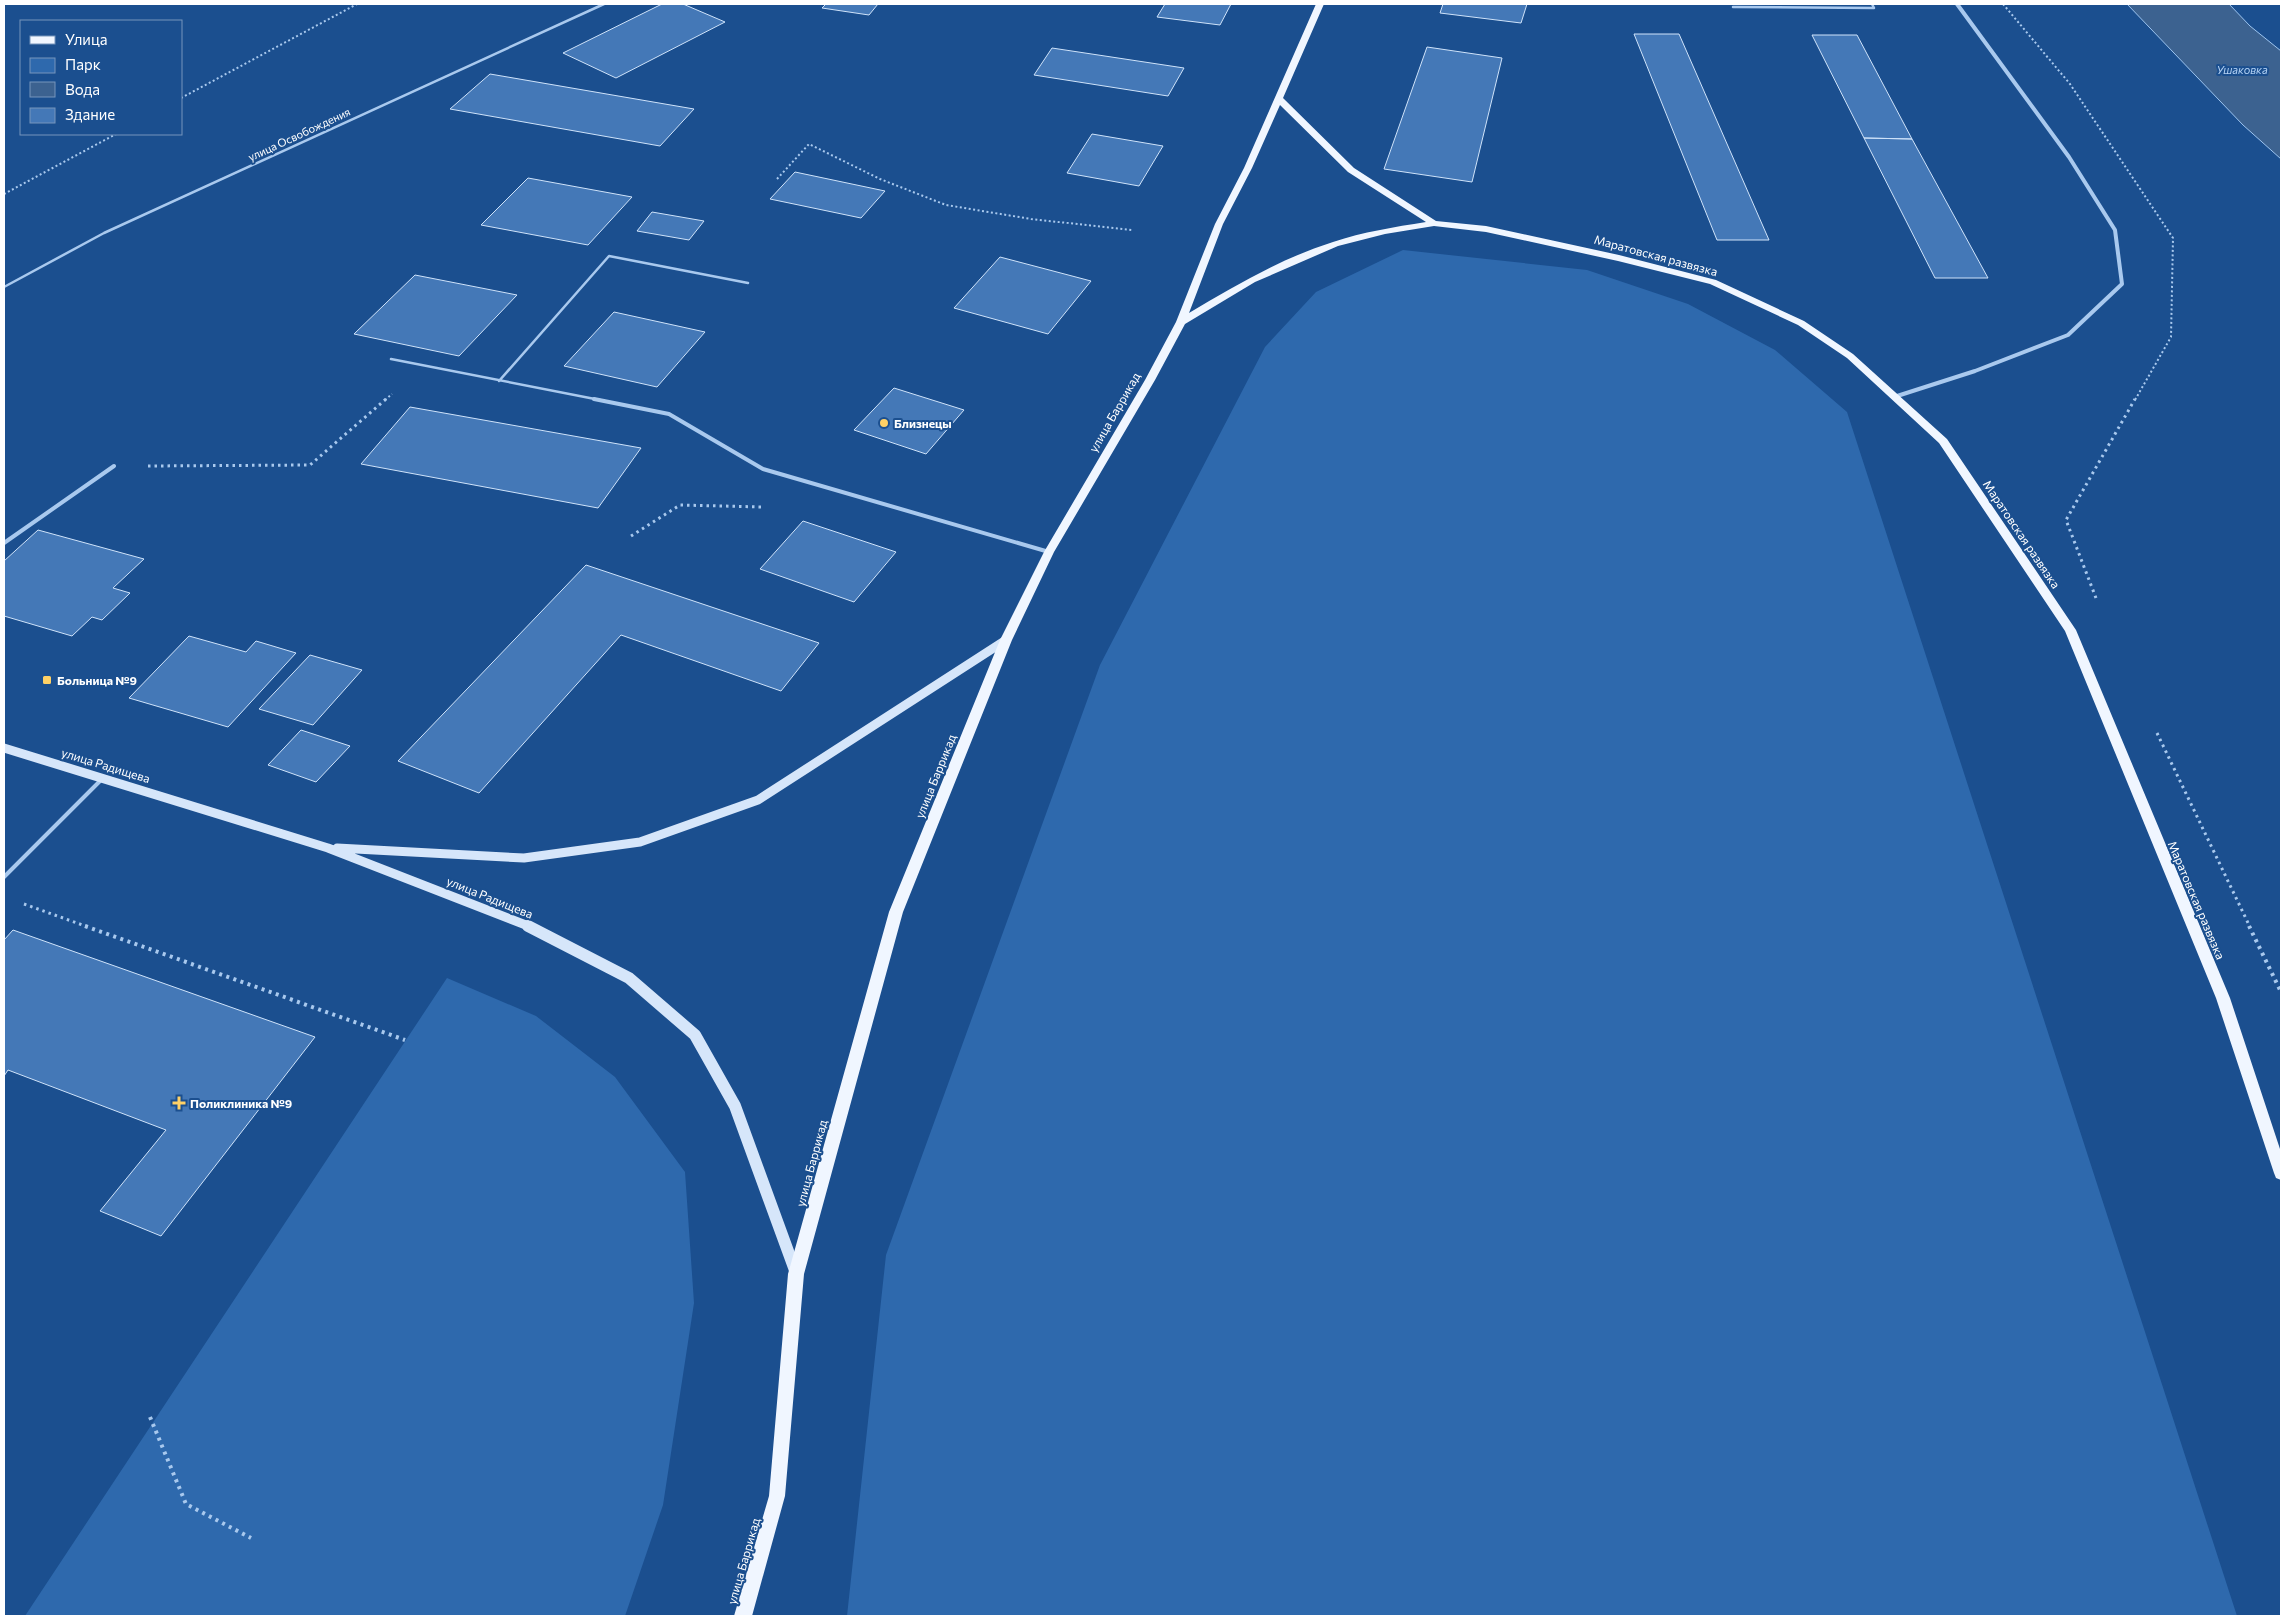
<svg xmlns="http://www.w3.org/2000/svg" width="2285" height="1620" viewBox="0 0 2285 1620" font-family="Commissioner,sans-serif">
	<rect width="100%" height="100%" fill="#1b4f8f"/>
	<!-- green -->
	<path fill="#2e69ad" d="M 1403,250 L 1587,270 L 1688,304 L 1775,350 L 1847,412 L 2237,1616 L 847,1616 L 886,1255 L 1100,665 L 1265,347 L 1316,292 Z
		M 447,978 L 536,1016 L 615,1077 L 685,1172 L 694,1303 L 663,1505 L 625,1616 L 25,1616 Z"/>
	<!-- water -->
	<path fill="#3c6290" stroke="#9cc4f0" d="M 2127,4 L 2229,4 L 2250,26 L 2281,51 L 2281,159 L 2243,125 Z"/>
	<!-- building -->
	<path fill="#4478b7" stroke="#cfe3fa" d="M 662,4 L 683,4 L 725,22 L 616,78 L 563,53 Z
		M 826,4 L 878,4 L 869,15 L 822,8 Z
		M 1165,4 L 1231,4 L 1220,25 L 1157,17 Z
		M 1443,4 L 1527,4 L 1521,23 L 1440,13 Z
		M 1634,34 L 1679,34 L 1769,240 L 1717,240 Z
		M 1812,35 L 1857,35 L 1912,139 L 1864,138 Z
		M 1427,47 L 1502,58 L 1472,182 L 1384,169 Z
		M 1052,48 L 1184,68 L 1168,96 L 1034,75 Z
		M 490,74 L 694,109 L 660,146 L 450,109 Z
		M 1092,134 L 1163,146 L 1139,186 L 1067,173 Z
		M 1864,138 L 1912,139 L 1988,278 L 1935,278 Z
		M 795,172 L 885,191 L 861,218 L 770,199 Z
		M 528,178 L 632,197 L 588,245 L 481,225 Z
		M 652,212 L 704,221 L 689,240 L 637,231 Z
		M 1000,257 L 1091,281 L 1048,334 L 954,308 Z
		M 415,275 L 517,295 L 459,356 L 354,334 Z
		M 614,312 L 705,332 L 657,387 L 564,366 Z
		M 894,388 L 964,410 L 926,454 L 854,430 Z
		M 410,407 L 641,448 L 598,508 L 361,464 Z
		M 803,521 L 896,552 L 854,602 L 760,569 Z
		M 38,530 L 144,559 L 113,588 L 130,593 L 102,620 L 92,617 L 72,636 L 4,616 L 4,561 Z
		M 586,565 L 819,643 L 781,691 L 621,635 L 479,793 L 398,761 Z
		M 189,636 L 246,652 L 256,641 L 296,653 L 228,727 L 129,698 Z
		M 310,655 L 362,670 L 313,725 L 259,709 Z
		M 301,730 L 350,746 L 316,782 L 268,765 Z
		M 13,930 L 315,1037 L 161,1236 L 100,1211 L 166,1130 L 8,1070 L 4,1076 L 4,940 Z"/>
	<g fill="none" stroke-linecap="round" stroke-linejoin="round">
		<!-- path-far2 -->
		<path stroke="#a9c9ee" stroke-width="2" stroke-dasharray="2 2.5" stroke-linecap="butt" d="M 2003,4 L 2070,84 L 2173,238 L 2171,337 L 2135,400
			M 181,98 L 357,4
			M 777,179 L 809,144 L 880,179 L 946,205 L 1031,219 L 1132,230
			M 4,194 L 116,134
			M 385,400 L 392,394"/>
		<!-- path-far1 -->
		<path stroke="#a9c9ee" stroke-width="3" stroke-dasharray="2.5 4" stroke-linecap="butt" d="M 148,466 L 310,465 L 386,399
			M 631,536 L 680,505 L 763,507
			M 2096,598 L 2066,520 L 2135,399
			M 2157,733 L 2250,927
			M 24,904 L 88,927"/>
		<!-- path -->
		<path stroke="#a9c9ee" stroke-width="4" stroke-dasharray="3 4.5" stroke-linecap="butt" d="M 85,926 L 405,1040
			M 2249,926 L 2281,992
			M 150,1417 L 186,1504 L 251,1538"/>
		<!-- lane-far1 -->
		<path stroke="#a9c9ee" stroke-width="2.5" d="M 1733,7 L 1874,8 L 1872,4
			M 4,287 L 104,233 L 604,4
			M 391,359 L 600,400
			M 499,381 L 609,256 L 748,283"/>
		<!-- lane -->
		<path stroke="#a9c9ee" stroke-width="4" d="M 594,399 L 669,414 L 763,469 L 1049,552
			M 4,543 L 114,466
			M 4,877 L 101,780"/>
		<!-- street -->
		<path stroke="#a9c9ee" stroke-width="4" d="M 1894,397 L 1975,371 L 2068,335 L 2122,284 L 2115,230 L 2069,157 L 1957,4"/>
		<!-- secondary-far1 -->
		<path stroke="#d6e6fa" stroke-width="9" d="M 4,748 L 328,848 L 531,927
			M 337,848 L 524,858 L 640,842 L 758,800 L 1006,640"/>
		<!-- secondary -->
		<path stroke="#d6e6fa" stroke-width="12" d="M 528,926 L 629,978 L 695,1035 L 735,1106 L 796,1273"/>
		<!-- primary -->
		<path fill="#f0f6ff" fill-rule="evenodd" d="M 1316,4 L 1324,4 L 1283,98 L 1354,168 L 1436,221 L 1486,226 L 1619,255 L 1716,280 L 1804,321 L 1853,354 L 1947,439 L 2076,630 L 2230,998 L 2281,1152 L 2281,1180 L 2276,1178 L 2274,1173 L 2216,998 L 2065,631 L 1939,443 L 1847,358 L 1798,325 L 1710,284 L 1618,261 L 1486,232 L 1434,226 L 1385,234 L 1338,246 L 1255,282 L 1185,324 L 1155,380 L 1054,552 L 1012,640 L 903,912 L 804,1274 L 785,1496 L 752,1616 L 734,1616 L 769,1496 L 788,1274 L 889,912 L 1000,640 L 1044,552 L 1145,380 L 1176,322 L 1215,224 L 1244,168 ZM 1280,105 L 1348,172 L 1426,222 C 1394,227 1363,232 1333,242 C 1282,258 1234,286 1189,313 L 1223,224 L 1252,168 Z"/>
	</g>
	<!-- markers -->
	<g fill="#ffd166" stroke="#1b4f8f" stroke-width="2">
		<circle cx="884" cy="423" r="5"/>
		<rect x="42" y="675" width="10" height="10" rx="2.5"/>
		<path d="M176.5 1095.5h5v5h5v5h-5v5h-5v-5h-5v-5h5z"/>
	</g>
	<g text-anchor="middle" dominant-baseline="central" stroke-width="4" stroke-linejoin="round" paint-order="stroke">
		<!-- far-water labels -->
		<g font-size="11" font-style="italic" fill="#b5d3f5" stroke="#1b4f8f">
			<text x="2242" y="69">Ушаковка</text>
		</g>
		<!-- far-street labels -->
		<g font-size="11" fill="#fff" stroke="#1b4f8f">
			<text transform="translate(299 134) rotate(-25)">улица Освобождения</text>
		</g>
		<!-- street labels -->
		<g font-size="12" fill="#fff" stroke="#1b4f8f">
			<text transform="translate(1656 255) rotate(15)">Маратовская развязка</text>
			<text transform="translate(1114 412) rotate(-60)">улица Баррикад</text>
			<text transform="translate(2022 534) rotate(56)">Маратовская развязка</text>
			<text transform="translate(106 765) rotate(17)">улица Радищева</text>
			<text transform="translate(935 776) rotate(-68)">улица Баррикад</text>
			<text transform="translate(490 897) rotate(22)">улица Радищева</text>
			<text transform="translate(2197 900) rotate(67)">Маратовская развязка</text>
			<text transform="translate(811 1163) rotate(-75)">улица Баррикад</text>
			<text transform="translate(743 1561) rotate(-74)">улица Баррикад</text>
		</g>
		<!-- poi labels -->
		<g font-size="12" font-weight="bold" fill="#fff" stroke="#1b4f8f" text-anchor="start">
			<text x="894" y="423">Близнецы</text>
			<text x="57" y="680">Больница №9</text>
			<text x="190" y="1103">Поликлиника №9</text>
		</g>
	</g>
	<!-- border -->
	<rect width="2285" height="1620" fill="none" stroke="#ffffff" stroke-width="10"/>
	<!-- legend -->
	<rect x="20" y="20" width="162" height="115" fill="#1b4f8f" stroke="#7695bc"/>
	<rect x="30" y="36" width="25" height="8" fill="#f0f6ff" stroke="#7695bc"/>
	<text x="65" y="45" font-size="15" fill="#ffffff">Улица</text>
	<rect x="30" y="58" width="25" height="15" fill="#2e69ad" stroke="#7695bc"/>
	<text x="65" y="70" font-size="15" fill="#ffffff">Парк</text>
	<rect x="30" y="82" width="25" height="15" fill="#3c6290" stroke="#7695bc"/>
	<text x="65" y="95" font-size="15" fill="#ffffff">Вода</text>
	<rect x="30" y="108" width="25" height="15" fill="#4478b7" stroke="#7695bc"/>
	<text x="65" y="120" font-size="15" fill="#ffffff">Здание</text>
</svg>
